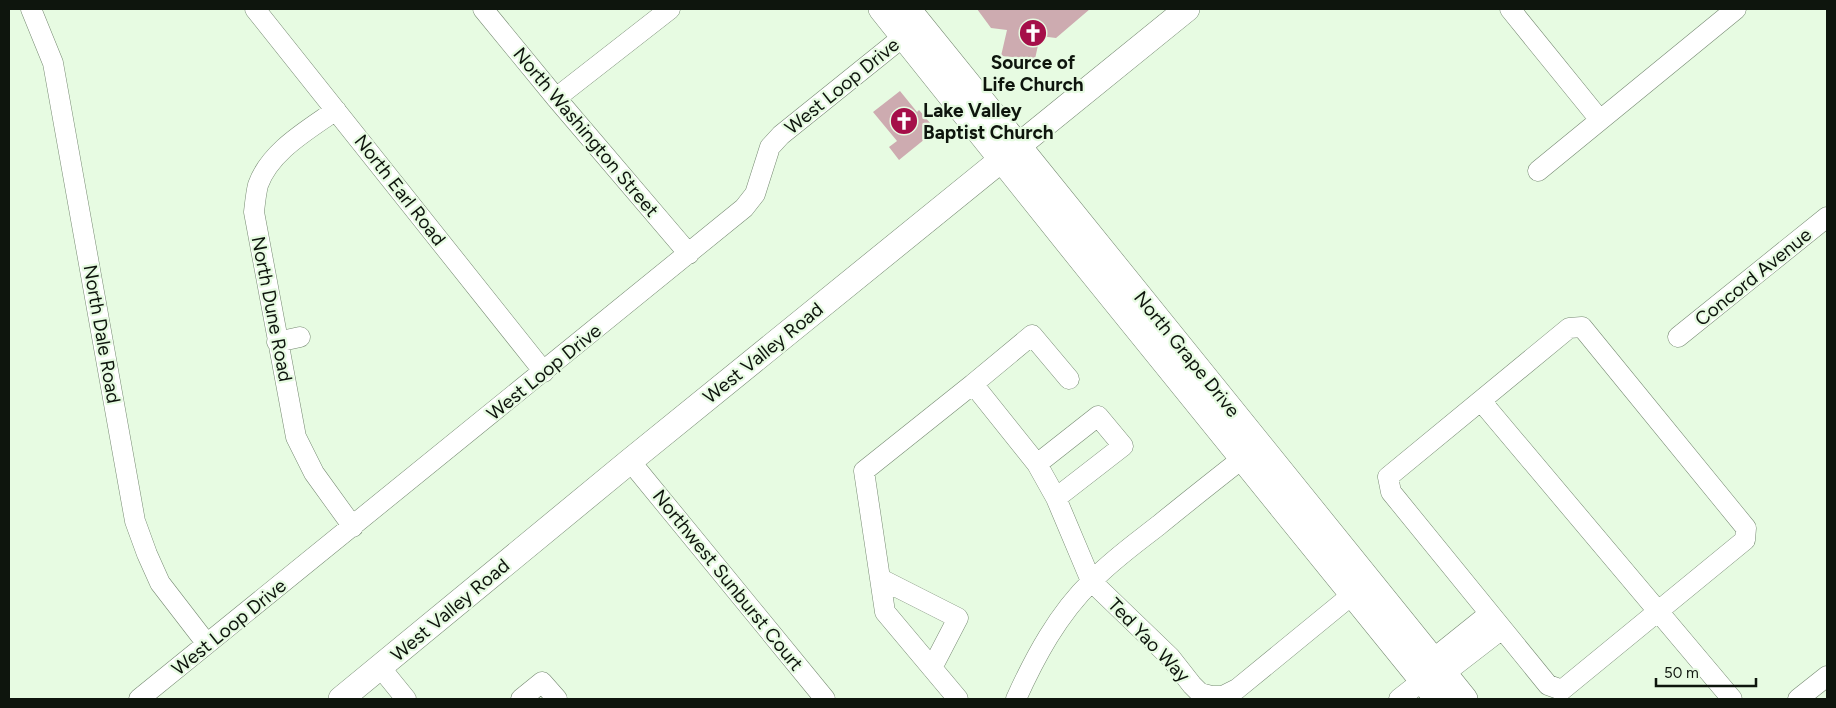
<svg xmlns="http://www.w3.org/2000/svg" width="1836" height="708" viewBox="0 0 1836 708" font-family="Figtree,sans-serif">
	<rect width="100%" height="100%" fill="#e7fbe2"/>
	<!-- building -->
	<path fill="#cdabb0" d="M 977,9 L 1090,9 L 1056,38 L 1040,36 L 1035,59 L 1001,56 L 1007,30 L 991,28 Z
		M 900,91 L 917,112 L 919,110 L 936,130 L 899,160 L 889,147 L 897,141 L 873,112 Z"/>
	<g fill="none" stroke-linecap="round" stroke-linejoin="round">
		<defs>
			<path id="minor" d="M 31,9 L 53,63 L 135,521 L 147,554 L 160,583 L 207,644
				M 255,9 L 544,372
				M 483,9 L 556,98 L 689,254
				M 1510,9 L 1600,120
				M 556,98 L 670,9
				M 336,110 C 308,130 270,151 258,185 C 256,193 255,203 254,212 L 296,437 L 314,473 L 353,527
				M 1538,171 L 1736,9
				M 1582,327 L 1746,528 L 1745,540 L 1562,690 L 1548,685 L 1391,492 L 1388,477 L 1569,328 Z
				M 1678,337 L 1827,217
				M 277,342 L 300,337
				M 973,384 L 1032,335 L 1069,379
				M 1481,401 L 1732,699
				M 630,461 L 825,699
				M 1037,464 L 1098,416 L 1123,446 L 1056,498
				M 881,579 L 958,618 L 932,668
				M 380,667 L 406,699
				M 1427,671 L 1433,659 L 1489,614
				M 139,699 L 744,208 L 755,194 L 770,147 L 781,135 L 914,28
				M 521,699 L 542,682 L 557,699
				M 958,699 L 885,612 L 864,471 L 973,384 L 1037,464 L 1056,498 L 1091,581 L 1170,657 L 1192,685 L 1200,693 L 1211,696 L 1223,696 L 1237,689 L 1353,594
				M 1016,699 C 1035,657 1058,614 1092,581 C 1112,560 1136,543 1159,525 C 1187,502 1215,480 1243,458
				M 1399,699 L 1422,681 L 1445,673 L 1502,629
				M 1798,699 L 1827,676"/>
			<path id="major" d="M 881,9 L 1088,268 L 1437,699
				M 908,9 L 1465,699
				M 341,699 L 630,461 L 1187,9"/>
		</defs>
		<!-- minor casing -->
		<use href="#minor" stroke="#768972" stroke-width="21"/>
		<!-- major casing -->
		<use href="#major" stroke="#768972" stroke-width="26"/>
		<!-- minor -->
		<use href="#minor" stroke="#fff" stroke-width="20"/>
		<!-- major -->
		<use href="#major" stroke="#fff" stroke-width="25"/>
	</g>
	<!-- icons -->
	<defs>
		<symbol id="church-disc" viewBox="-11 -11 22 22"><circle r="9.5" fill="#a50f49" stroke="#e7fbe2"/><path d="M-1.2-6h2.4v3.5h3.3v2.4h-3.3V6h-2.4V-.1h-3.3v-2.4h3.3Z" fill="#fff"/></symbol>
	</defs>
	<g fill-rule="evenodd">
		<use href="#church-disc" x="1017" y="17" width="32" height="32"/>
		<use href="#church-disc" x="888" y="105" width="32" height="32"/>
	</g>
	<g text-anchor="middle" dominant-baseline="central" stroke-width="4.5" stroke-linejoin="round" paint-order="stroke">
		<!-- poi labels -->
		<g font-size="19" font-weight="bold" fill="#0e150d" stroke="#e7fbe2">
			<text x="1033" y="62">Source of<tspan x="1033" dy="22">Life Church</tspan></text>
			<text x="923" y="110" text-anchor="start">Lake Valley<tspan x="923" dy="22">Baptist Church</tspan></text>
		</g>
		<!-- street labels -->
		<g font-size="19" fill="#0e150d" stroke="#e7fbe2">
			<text transform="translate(842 86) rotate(-39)">West Loop Drive</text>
			<text transform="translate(586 132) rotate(50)">North Washington Street</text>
			<text transform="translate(400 190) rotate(52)">North Earl Road</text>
			<text transform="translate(1753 277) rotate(-39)">Concord Avenue</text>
			<text transform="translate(272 309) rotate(79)">North Dune Road</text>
			<text transform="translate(102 334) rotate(80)">North Dale Road</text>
			<text transform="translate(763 353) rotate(-39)">West Valley Road</text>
			<text transform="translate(1187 354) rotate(51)">North Grape Drive</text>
			<text transform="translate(544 372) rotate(-39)">West Loop Drive</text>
			<text transform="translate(728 580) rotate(51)">Northwest Sunburst Court</text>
			<text transform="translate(450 610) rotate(-40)">West Valley Road</text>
			<text transform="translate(229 627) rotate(-39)">West Loop Drive</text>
			<text transform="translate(1149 640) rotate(46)">Ted Yao Way</text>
		</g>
	</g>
	<!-- border -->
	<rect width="1836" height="708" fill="none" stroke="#0e150d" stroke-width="20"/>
	<!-- scale -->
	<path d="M1656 678v8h100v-8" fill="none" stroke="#0e150d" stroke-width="2.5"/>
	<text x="1664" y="678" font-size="15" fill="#0e150d" stroke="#e7fbe2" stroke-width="4" paint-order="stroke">50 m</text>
</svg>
